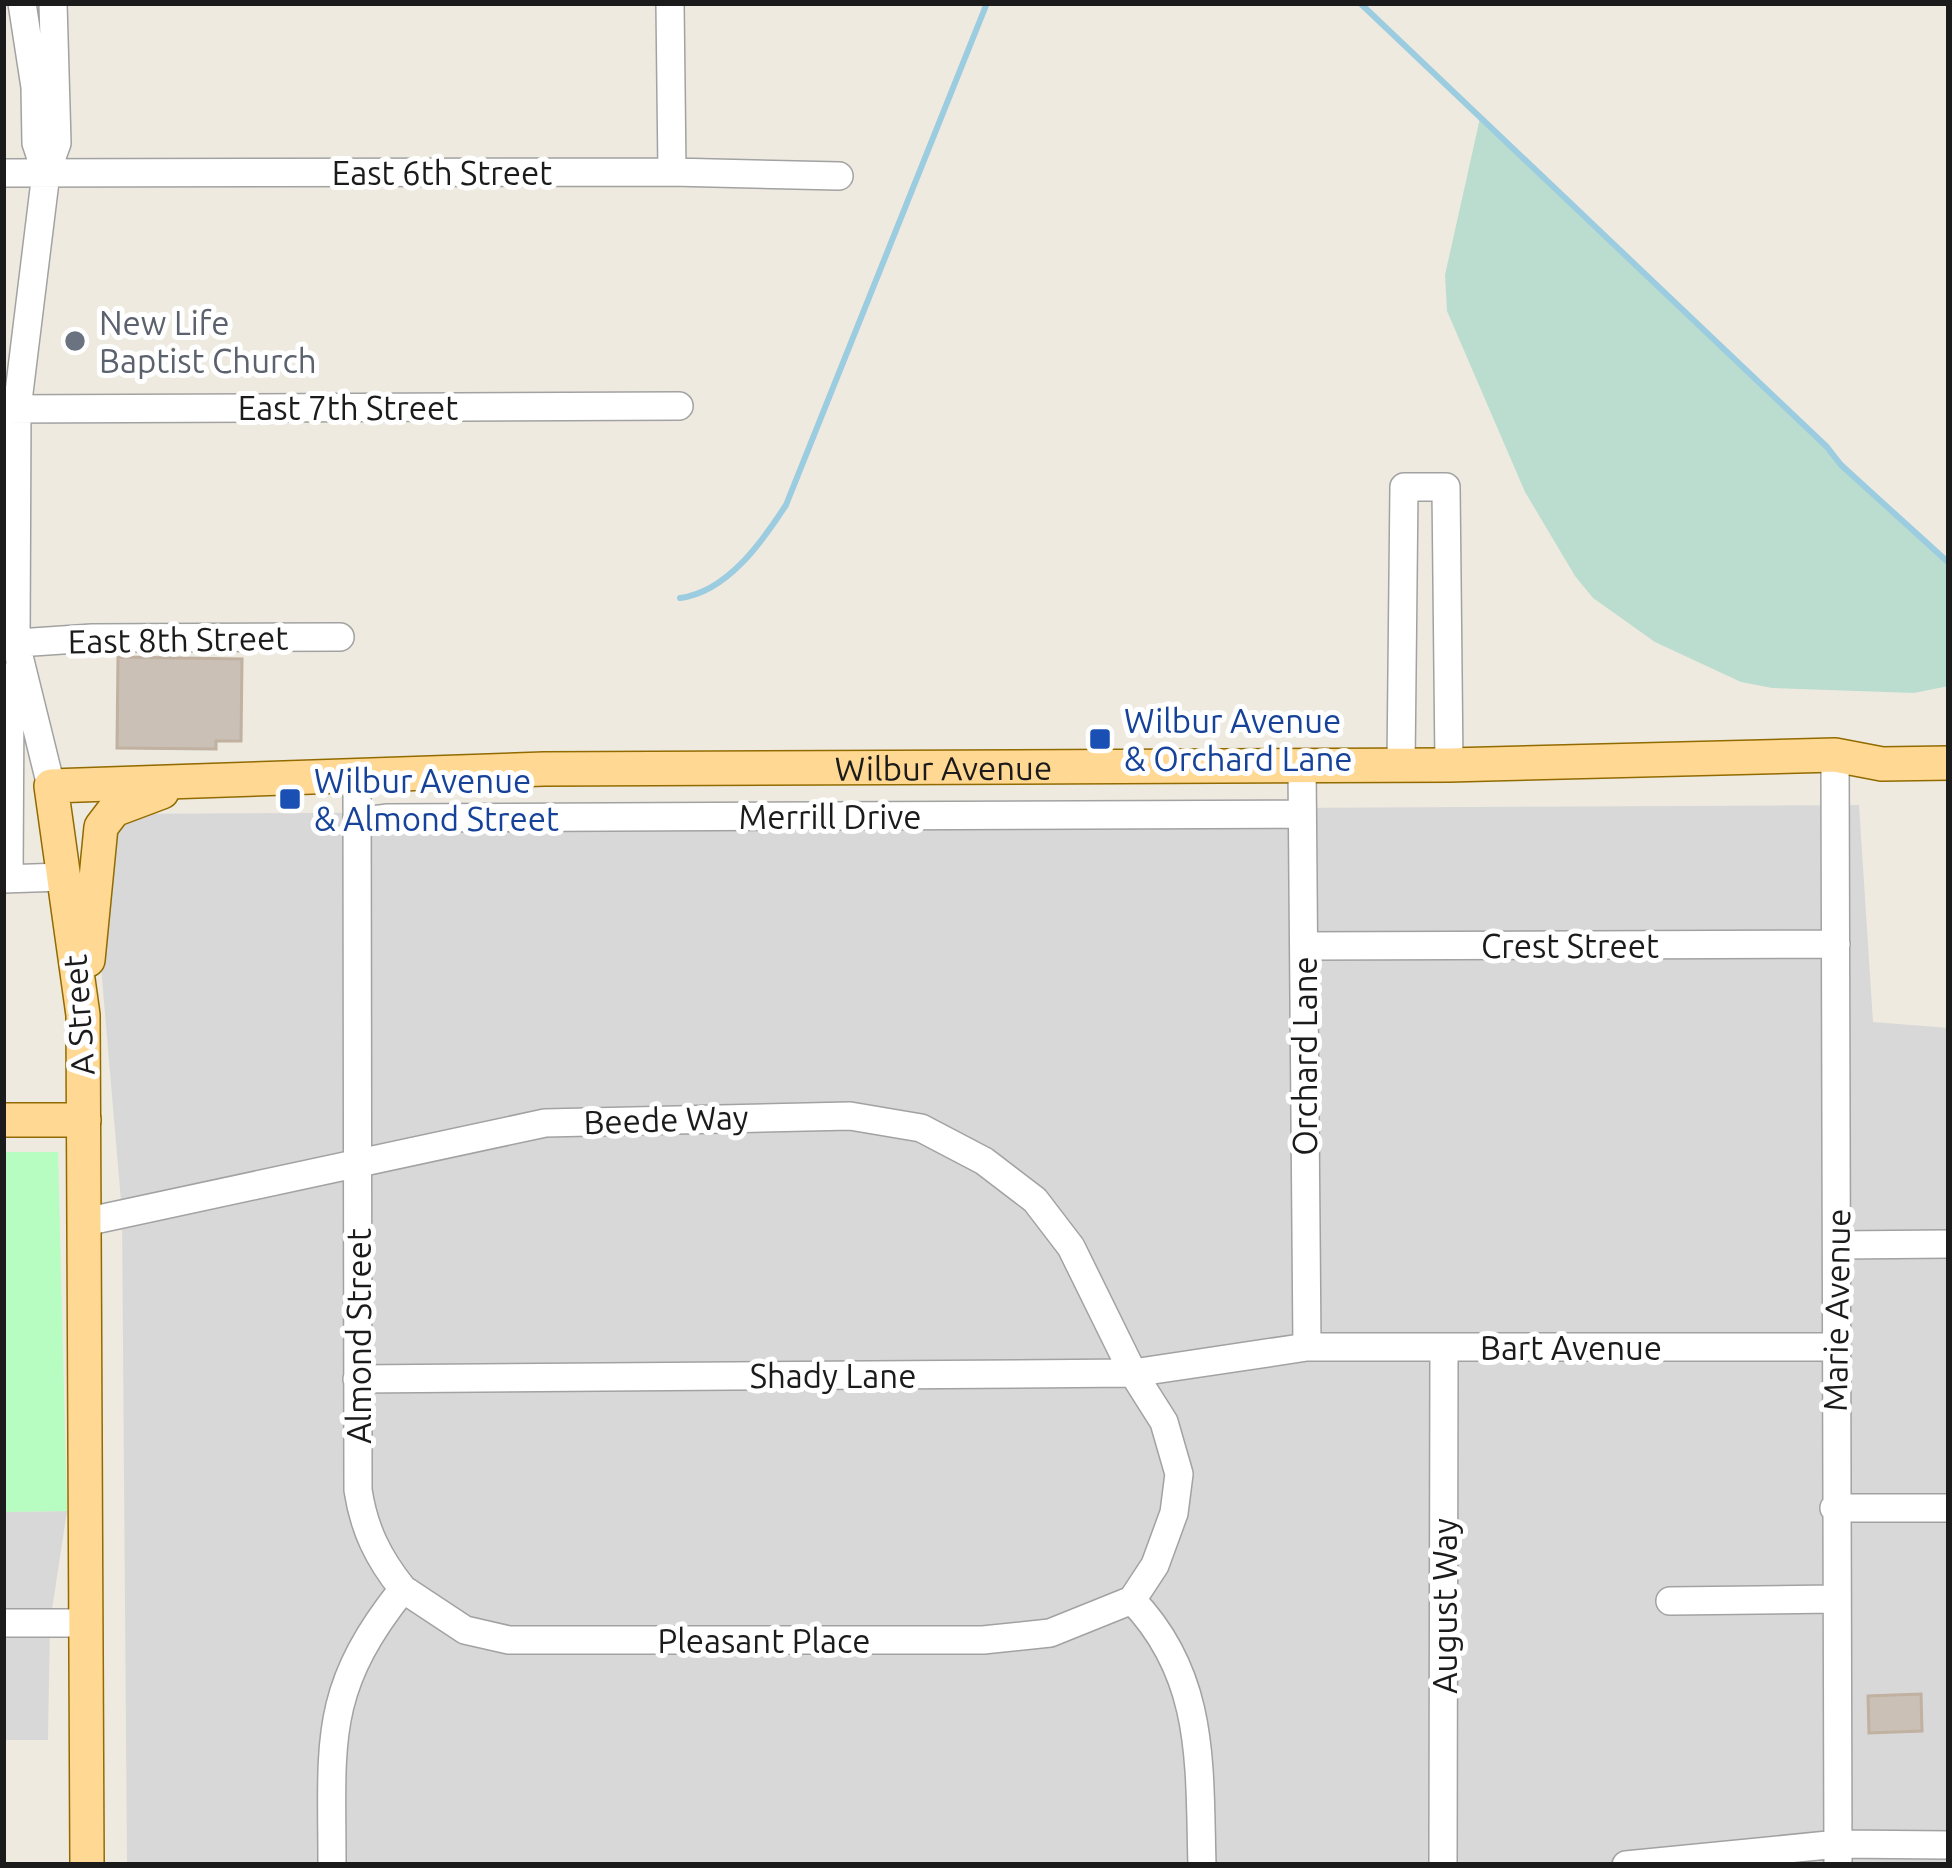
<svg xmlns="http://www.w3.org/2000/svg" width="1952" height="1868" viewBox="0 0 1952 1868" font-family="Ubuntu,sans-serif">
	<rect width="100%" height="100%" fill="#eeeae0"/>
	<!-- residential -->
	<path fill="#d9d8d8" d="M 1859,805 L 1873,1022 L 1949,1028 L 1949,1865 L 127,1865 L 122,1213 L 88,814 Z
		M 67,1511 L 50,1623 L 48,1740 L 3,1740 L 3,1512 Z"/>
	<!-- wetland -->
	<path fill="#bbddd0" d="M 1480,118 L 1949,563 L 1949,686 L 1914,693 L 1772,688 L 1741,682 L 1655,642 L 1593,598 L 1575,576 L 1525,492 L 1447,311 L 1445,275 Z"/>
	<!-- park -->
	<path fill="#b7fdc1" d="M 3,1152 L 58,1152 L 67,1511 L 3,1512 Z"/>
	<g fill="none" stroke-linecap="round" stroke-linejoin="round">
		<!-- stream -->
		<path stroke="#9cccdf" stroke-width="6" d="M 1360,3 L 1827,447 L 1841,465 L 1949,563
			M 680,598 C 727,592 762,542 786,505 L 987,3"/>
	</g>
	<!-- building -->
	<path fill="#cac0b6" stroke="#c0b1a1" stroke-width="3" d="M 118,657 L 242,659 L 241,741 L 216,741 L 216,749 L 117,748 Z
		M 1921,1694 L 1922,1731 L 1869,1733 L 1868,1696 Z"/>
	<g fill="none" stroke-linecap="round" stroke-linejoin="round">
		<defs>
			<path id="minor" d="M 22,3 L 35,87 L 36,143 L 46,173
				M 670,3 L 672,172
				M 3,173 L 672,172 L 839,176
				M 3,409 L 679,406
				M 3,644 L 92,638 L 340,637
				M 1835,755 L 1838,1865
				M 1302,766 L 1307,1347
				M 1401,766 L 1404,487 L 1446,487 L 1449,765
				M 51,786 L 16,644 L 17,409 L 46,173 L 57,143 L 53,3
				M 357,822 L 388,818 L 1302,814
				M 9,878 L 10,695 L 19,668
				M 3,879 L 63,877
				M 1304,946 L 1836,944
				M 85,1222 L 545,1123 L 850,1116 L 921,1128 L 984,1161 L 1035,1200 L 1071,1247 L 1133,1373 L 1164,1422 L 1179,1474 L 1174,1513 L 1155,1565 L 1132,1600 C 1206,1677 1199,1766 1202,1865
				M 1838,1245 L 1949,1244
				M 357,1379 L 1133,1373 L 1307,1347 L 1836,1347
				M 1834,1508 L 1949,1508
				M 403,1589 L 465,1630 L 509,1640 L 983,1640 L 1050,1633 L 1132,1600
				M 1670,1601 L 1835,1599
				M 3,1623 L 84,1623
				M 332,1865 C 332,1742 322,1690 403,1589 C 378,1558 364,1529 358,1490 L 357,776
				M 1443,1865 L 1444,1348
				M 1626,1865 L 1838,1844 L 1949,1845"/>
			<g id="major">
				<path d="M 88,960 L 101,827 L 114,810 L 162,792"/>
				<path d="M 3,1120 L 84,1120"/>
				<path id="s1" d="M 87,1865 L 83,1015 L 51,786 L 544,769 L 1449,765 L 1835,755 L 1882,764 L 1949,763"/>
			</g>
		</defs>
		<!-- minor casing -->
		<use href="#minor" stroke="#a2a2a2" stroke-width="30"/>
		<!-- major casing -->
		<use href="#major" stroke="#926b00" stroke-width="36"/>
		<!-- minor -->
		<use href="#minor" stroke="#fff" stroke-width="27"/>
		<!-- major -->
		<use href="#major" stroke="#ffd893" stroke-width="33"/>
	</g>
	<!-- markers -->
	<circle fill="#6b7280" stroke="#fff" stroke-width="4.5" cx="75" cy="341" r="12"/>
	<g fill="#1a4fb4" stroke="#fff" stroke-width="4.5">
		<rect x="1088" y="727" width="24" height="24" rx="6"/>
		<rect x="278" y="787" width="24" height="24" rx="6"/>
	</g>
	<g text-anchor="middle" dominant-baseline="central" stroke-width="10" stroke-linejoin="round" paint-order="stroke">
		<!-- street labels -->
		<g font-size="33" fill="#1b1b1b" stroke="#fff">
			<text x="442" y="172">East 6th Street</text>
			<text x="348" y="407">East 7th Street</text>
			<text transform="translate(178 639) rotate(-1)">East 8th Street</text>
			<text stroke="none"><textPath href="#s1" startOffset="1974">Wilbur Avenue</textPath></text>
			<text x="830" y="816">Merrill Drive</text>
			<text x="1570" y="945">Crest Street</text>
			<text transform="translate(78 1015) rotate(-94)">A Street</text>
			<text transform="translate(1304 1056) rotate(-90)">Orchard Lane</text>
			<text transform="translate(666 1119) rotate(-2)">Beede Way</text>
			<text transform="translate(1836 1310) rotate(-89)">Marie Avenue</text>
			<text transform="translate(358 1336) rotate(-90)">Almond Street</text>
			<text x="1571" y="1347">Bart Avenue</text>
			<text x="833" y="1375">Shady Lane</text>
			<text transform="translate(1444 1606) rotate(-90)">August Way</text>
			<text x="764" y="1640">Pleasant Place</text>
		</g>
		<!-- worship labels -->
		<g font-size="33" fill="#5b616d" stroke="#fff" text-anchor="start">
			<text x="99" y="322">New Life<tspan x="99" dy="38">Baptist Church</tspan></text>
		</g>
		<!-- transit labels -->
		<g font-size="33" fill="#164399" stroke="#fff" text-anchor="start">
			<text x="1124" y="720">Wilbur Avenue<tspan x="1124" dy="38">&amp; Orchard Lane</tspan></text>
			<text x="314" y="780">Wilbur Avenue<tspan x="314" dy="38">&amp; Almond Street</tspan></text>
		</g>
	</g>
	<!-- border -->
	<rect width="1952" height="1868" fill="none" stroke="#1b1b1b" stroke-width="12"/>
</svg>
